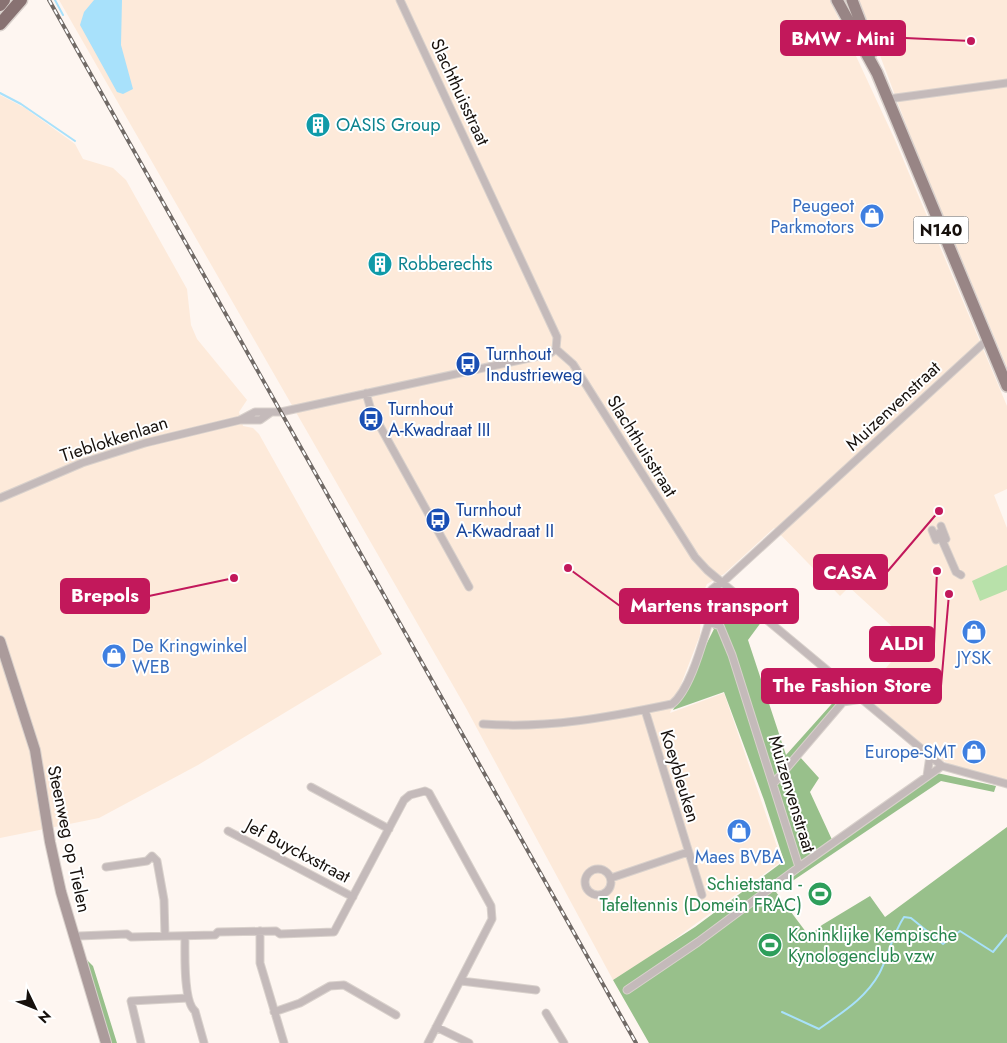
<svg xmlns="http://www.w3.org/2000/svg" width="1007" height="1043" viewBox="0 0 1007 1043" font-family="Jost,sans-serif">
	<rect width="100%" height="100%" fill="#fef6f1"/>
	<!-- commercial -->
	<path fill="#fdeada" d="M 59,0 L 830,0 L 895,140 L 1007,406 L 1007,489 L 994,495 L 1007,528 L 1007,780 L 959,768 L 939,759 L 864,695 L 908,641 L 849,587 L 840,596 L 774,528 L 724,574 L 707,584 L 701,597 L 700,635 L 670,713 L 724,693 L 782,861 L 657,952 L 613,980 L 466,708 Z
		M 859,0 L 1007,0 L 1007,367 L 915,148 Z
		M 0,95 L 25,108 L 75,144 L 83,159 L 113,168 L 126,180 L 187,289 L 191,325 L 197,339 L 247,400 L 239,412 L 243,426 L 253,428 L 259,434 L 382,654 L 198,765 L 99,818 L 0,838 Z"/>
	<!-- green -->
	<path fill="#b8e1aa" d="M 1007,565 L 1007,590 L 980,601 L 972,581 Z"/>
	<!-- forest -->
	<path fill="#98c08b" d="M 722,589 L 762,621 L 748,640 L 786,755 L 838,697 L 845,703 L 800,757 L 819,778 L 810,792 L 834,844 L 937,773 L 996,786 L 994,792 L 941,781 L 776,892 L 809,936 L 822,925 L 870,896 L 885,917 L 1007,827 L 1007,1043 L 649,1043 L 613,980 L 695,927 L 784,861 L 764,800 L 724,692 L 673,710 L 714,629 L 710,626 C 710,611 707,596 722,589 Z
		M 84,957 L 93,966 L 117,1043 L 110,1043 Z"/>
	<!-- water -->
	<path fill="#a8e1fb" d="M 94,0 L 122,0 L 121,45 L 133,89 L 123,94 L 117,92 L 80,25 L 84,12 Z"/>
	<g fill="none" stroke-linecap="round" stroke-linejoin="round">
		<!-- stream -->
		<path stroke="#a8e1fb" stroke-width="2" d="M 55,0 L 63,15
			M 0,93 L 21,104 L 75,141
			M 782,1012 L 819,1029 C 841,1013 865,999 879,974 C 889,955 892,935 904,917 L 911,918 L 943,944 L 960,931 L 993,952 L 1007,935"/>
		<defs>
			<path id="street" d="M 400,0 L 557,337 L 556,349
				M 888,99 L 1007,83
				M 556,349 L 573,364 L 695,557 L 707,570 L 942,766 L 1007,784
				M 366,393 L 371,410 L 469,587
				M 240,420 L 260,420 L 270,413
				M 0,498 L 82,463 L 145,443 L 240,420 L 255,412 L 281,412 L 534,357 L 549,354 L 556,349
				M 941,526 L 946,539 L 941,532 L 939,533 L 956,572 L 961,575
				M 932,530 L 936,540
				M 843,702 L 862,699
				M 645,710 L 702,895
				M 483,724 C 547,729 610,717 672,704 C 690,690 702,644 709,622 C 701,605 705,590 722,583 L 987,340
				M 927,776 L 930,756
				M 773,784 L 843,702 L 844,684
				M 311,787 L 389,829
				M 228,831 L 353,897
				M 106,867 L 147,861 L 152,856 L 157,861 L 164,900 L 165,936
				M 799,867 L 942,766
				M585 882a13 13 0 1 1 26 0a13 13 0 1 1-26 0Z
				M 611,878 L 688,852
				M 260,931 L 260,963 L 284,1043
				M 185,936 C 185,951 183,1002 195,1011 L 204,1043
				M 74,938 L 79,936 L 127,934 L 131,937 L 215,935 L 218,932 L 276,931 L 280,934 L 334,932 L 404,800 L 410,795 L 425,791 L 429,793 L 491,906 L 492,919 L 428,1043
				M 461,981 L 536,990
				M 627,990 L 698,942 L 799,867 L 732,655 L 720,626 L 709,622
				M 274,1012 L 300,1003 L 330,986 L 344,985 L 396,1015
				M 546,1013 L 564,1043
				M 436,1027 L 469,1043
				M 141,1043 L 131,1001 L 188,998"/>
			<path id="secondary" d="M 0,641 L 35,750 L 50,842 L 61,892 L 106,1043"/>
			<path id="primary" d="M 837,0 L 877,73 L 1007,386
				M 852,0 L 872,52"/>
			<path id="highway" d="M 0,5 L 4,0
				M 0,24 L 21,0"/>
		</defs>
		<!-- street casing -->
		<use href="#street" stroke="#d9d1cc" stroke-width="9"/>
		<!-- secondary casing -->
		<use href="#secondary" stroke="#d9d1cc" stroke-width="12"/>
		<!-- primary casing -->
		<use href="#primary" stroke="#d9d1cc" stroke-width="14"/>
		<!-- highway casing -->
		<use href="#highway" stroke="#d9d1cc" stroke-width="15"/>
		<!-- street -->
		<use href="#street" stroke="#c4baba" stroke-width="7"/>
		<!-- secondary -->
		<use href="#secondary" stroke="#ab9b9b" stroke-width="10"/>
		<!-- primary -->
		<use href="#primary" stroke="#988585" stroke-width="11"/>
		<!-- highway -->
		<use href="#highway" stroke="#887272" stroke-width="12"/>
		<defs>
			<path id="rail" d="M 49,0 L 636,1043"/>
		</defs>
		<!-- rail casing -->
		<use href="#rail" stroke="#716a66" stroke-width="4"/>
		<!-- rail -->
		<use href="#rail" stroke="#fff" stroke-width="2" stroke-dasharray="5.5" stroke-linecap="butt"/>
	</g>
	<!-- icons -->
	<defs>
		<symbol id="building-disc" viewBox="-11 -11 22 22"><circle r="9.5" fill="#0f9aa8" stroke="#fff"/><path d="M-4-6H4V6H1V3H-1V6H-4ZM-2.5-4.3h1.7v1.8h-1.7ZM.8-4.3h1.7v1.8H.8ZM-2.5-1h1.7V.8h-1.7ZM.8-1h1.7V.8H.8Z" fill="#fff"/></symbol>
		<symbol id="shop-disc" viewBox="-11 -11 22 22"><circle r="9.5" fill="#3f7fe0" stroke="#fff"/><path d="M-5-2.5h2.3a2.7 3.5 0 0 1 5.4 0H5L5.5 6h-11ZM-1.5-2.5h3a1.5 2.3 0 0 0-3 0Z" fill="#fff"/></symbol>
		<symbol id="bus-disc" viewBox="-11 -11 22 22"><circle r="9.5" fill="#1a4fb4" stroke="#fff"/><path d="M-5-6H5V4H4V6H2V4H-2V6H-4V4H-5ZM-3.5-4V0h7V-4ZM-3.5 1.2v1.5H-2V1.2ZM2 1.2v1.5H3.5V1.2Z" fill="#fff"/></symbol>
		<symbol id="stadium-disc" viewBox="-11 -11 22 22"><circle r="9.5" fill="#2e9e5b" stroke="#fff"/><path d="M0-5a6.5 5 0 1 0 0 10a6.5 5 0 1 0 0-10ZM-3.5-1.8h7v3.6h-7Z" fill="#fff"/></symbol>
	</defs>
	<g fill-rule="evenodd">
		<use href="#building-disc" x="304" y="111" width="28" height="28"/>
		<use href="#shop-disc" x="858" y="202" width="28" height="28"/>
		<use href="#building-disc" x="366" y="250" width="28" height="28"/>
		<use href="#bus-disc" x="454" y="350" width="28" height="28"/>
		<use href="#bus-disc" x="357" y="405" width="28" height="28"/>
		<use href="#bus-disc" x="424" y="506" width="28" height="28"/>
		<use href="#shop-disc" x="960" y="618" width="28" height="28"/>
		<use href="#shop-disc" x="100" y="642" width="28" height="28"/>
		<use href="#shop-disc" x="960" y="738" width="28" height="28"/>
		<use href="#shop-disc" x="725" y="817" width="28" height="28"/>
		<use href="#stadium-disc" x="806" y="880" width="28" height="28"/>
		<use href="#stadium-disc" x="756" y="931" width="28" height="28"/>
	</g>
	<g text-anchor="middle" dominant-baseline="central" stroke-width="4" stroke-linejoin="round" paint-order="stroke">
		<!-- shield labels -->
		<rect fill="#fff" stroke="#5c5855" stroke-width="1" x="913.5" y="216.5" width="55" height="27" rx="4"/>
		<g font-size="16" font-weight="bold" fill="#16100c">
			<text x="941" y="230">N140</text>
		</g>
		<!-- street labels -->
		<g font-size="18" fill="#16100c" stroke="#fff">
			<text transform="translate(460 92) rotate(65)">Slachthuisstraat</text>
			<text transform="translate(893 406) rotate(-43)">Muizenvenstraat</text>
			<text transform="translate(114 439) rotate(-18)">Tieblokkenlaan</text>
			<text transform="translate(642 446) rotate(58)">Slachthuisstraat</text>
			<text transform="translate(680 776) rotate(73)">Koeybleuken</text>
			<text transform="translate(792 794) rotate(73)">Muizenvenstraat</text>
			<text transform="translate(69 839) rotate(78)">Steenweg op Tielen</text>
			<text transform="translate(298 851) rotate(28)">Jef Buyckxstraat</text>
		</g>
		<!-- culture labels -->
		<g font-size="18" fill="#0d838f" stroke="#fff" text-anchor="start">
			<text x="336" y="125">OASIS Group</text>
			<text x="398" y="264">Robberechts</text>
		</g>
		<!-- shop labels -->
		<g font-size="18" fill="#366cbe" stroke="#fff" text-anchor="end">
			<text x="854" y="206">Peugeot<tspan x="854" dy="21">Parkmotors</tspan></text>
			<text x="132" y="646" text-anchor="start">De Kringwinkel<tspan x="132" dy="21">WEB</tspan></text>
			<text x="974" y="658" text-anchor="middle">JYSK</text>
			<text x="956" y="752">Europe-SMT</text>
			<text x="739" y="857" text-anchor="middle">Maes BVBA</text>
		</g>
		<!-- transit labels -->
		<g font-size="18" fill="#164399" stroke="#fff" text-anchor="start">
			<text x="486" y="354">Turnhout<tspan x="486" dy="21">Industrieweg</tspan></text>
			<text x="388" y="409">Turnhout<tspan x="388" dy="21">A-Kwadraat III</tspan></text>
			<text x="456" y="510">Turnhout<tspan x="456" dy="21">A-Kwadraat II</tspan></text>
		</g>
		<!-- leisure labels -->
		<g font-size="18" fill="#27864d" stroke="#fff" text-anchor="end">
			<text x="802" y="884">Schietstand -<tspan x="802" dy="21">Tafeltennis (Domein FRAC)</tspan></text>
			<text x="788" y="935" text-anchor="start">Koninklijke Kempische<tspan x="788" dy="21">Kynologenclub vzw</tspan></text>
		</g>
	</g>
	<!-- callouts -->
	<path fill="none" stroke="#c2185b" stroke-width="2" d="M971 41L905 38M939 511L887 572M234 578L149 596M568 568L620 606M937 571L934 644M949 594L941 686"/>
	<g fill="#c2185b" stroke="#fff" stroke-width="2">
		<circle cx="971" cy="41" r="5"/>
		<circle cx="939" cy="511" r="5"/>
		<circle cx="234" cy="578" r="5"/>
		<circle cx="568" cy="568" r="5"/>
		<circle cx="937" cy="571" r="5"/>
		<circle cx="949" cy="594" r="5"/>
	</g>
	<g fill="#c2185b" stroke="#c2185b" stroke-width="2">
		<rect x="781" y="21" width="124" height="34" rx="5"/>
		<rect x="814" y="555" width="73" height="34" rx="5"/>
		<rect x="61" y="579" width="88" height="34" rx="5"/>
		<rect x="620" y="589" width="178" height="34" rx="5"/>
		<rect x="870" y="627" width="64" height="34" rx="5"/>
		<rect x="762" y="669" width="179" height="34" rx="5"/>
	</g>
	<g font-size="19" text-anchor="middle" font-weight="bold" fill="#fff">
		<text x="843" y="45">BMW - Mini</text>
		<text x="850" y="579">CASA</text>
		<text x="105" y="602">Brepols</text>
		<text x="709" y="612">Martens transport</text>
		<text x="902" y="650">ALDI</text>
		<text x="852" y="692">The Fashion Store</text>
	</g>
	<!-- north arrow -->
	<g transform="translate(35 1008) rotate(133)" stroke="#ffffff" stroke-width="4" paint-order="stroke">
	<path d="M0-4L9 19L0 12L-9 19Z" fill="#16100c"/>
	<text y="-8" font-size="14" font-weight="bold" text-anchor="middle" fill="#16100c">N</text>
	</g>
</svg>
